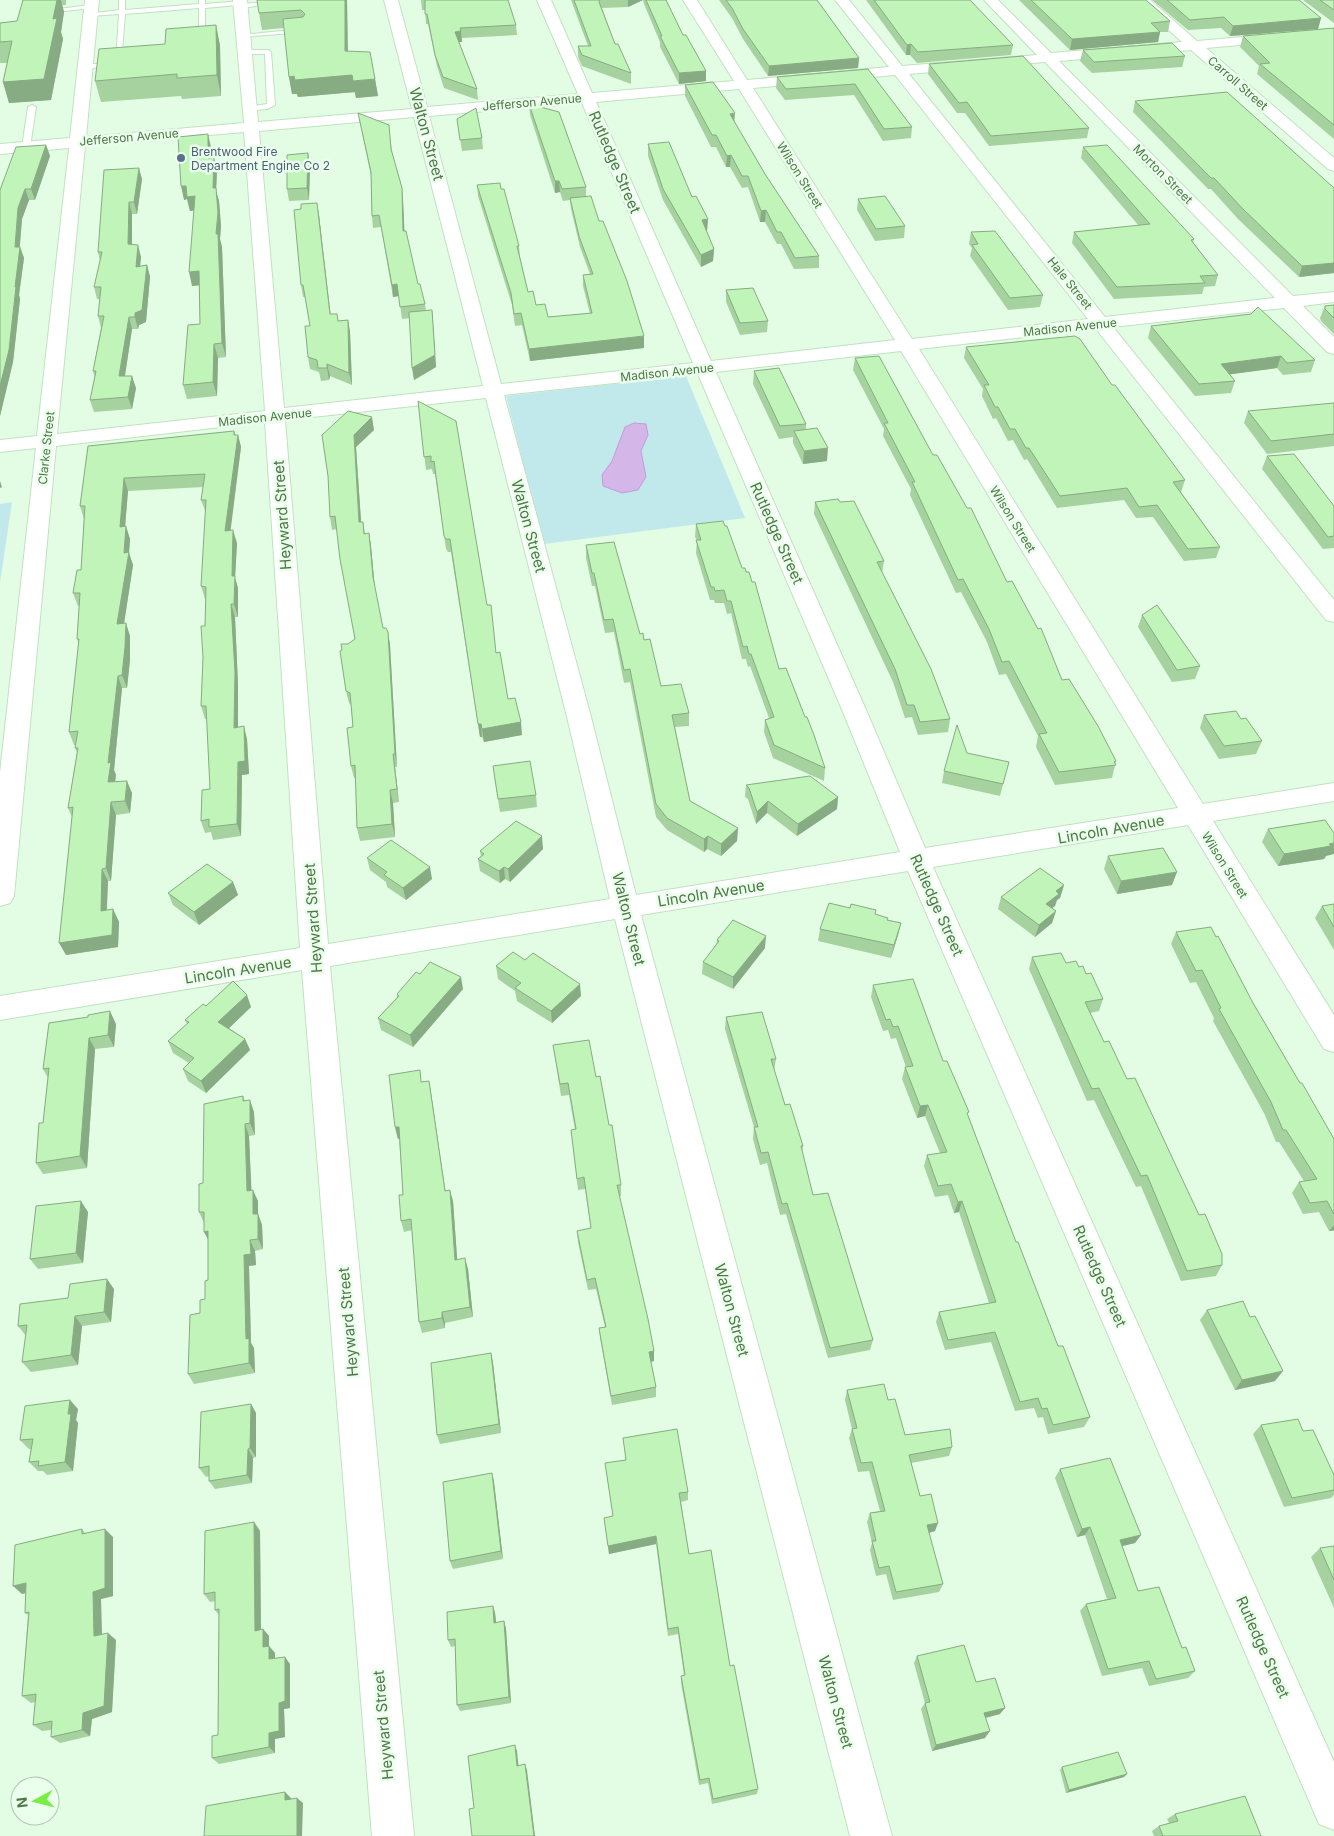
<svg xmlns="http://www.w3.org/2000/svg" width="1334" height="1836" viewBox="0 0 1334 1836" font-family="Inter,sans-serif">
	<rect width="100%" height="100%" fill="#e3fde5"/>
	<!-- green -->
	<path fill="#c1e9ec" d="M 686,376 L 745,518 L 544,544 L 506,396 Z
		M 12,502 L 0,583 L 0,504 Z"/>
	<!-- water -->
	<path fill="#d5b6e8" stroke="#c39cda" d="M 634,423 L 646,424 L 648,435 L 641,451 L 646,477 L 638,490 L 622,493 L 603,486 L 602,475 L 612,461 L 625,427 Z"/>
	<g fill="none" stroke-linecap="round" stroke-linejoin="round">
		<defs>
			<path id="lane" d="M 119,0 L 125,0 L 125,10 L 199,4 L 199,0 L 205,0 L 205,4 L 241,1 L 244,4 L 275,1 L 278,3 L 241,8 L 238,5 L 205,8 L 205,43 L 202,45 L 199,43 L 199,8 L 125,14 L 121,65 L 82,69 L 85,65 L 116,62 L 119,14 L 91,16 L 88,14 L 119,10 Z
				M 91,5 L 93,8 L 45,13 L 42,11 Z
				M 302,29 L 304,32 L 243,37 L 240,35 Z
				M 268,50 L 271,52 L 275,105 L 267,109 L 247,111 L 247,107 L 267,104 L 265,54 L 245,54 L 242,52 L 245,50 Z
				M 32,105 L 36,107 L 30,147 L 26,149 L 22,147 L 28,107 Z"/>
			<path id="street" d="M 85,0 L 99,0 L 86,137 L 244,123 L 233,0 L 247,0 L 258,122 L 412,109 L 384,0 L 398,0 L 427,107 L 578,94 L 537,0 L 551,0 L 592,93 L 734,81 L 683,0 L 697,0 L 747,80 L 889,67 L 835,0 L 849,0 L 902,66 L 1037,55 L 984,0 L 998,0 L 1051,53 L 1182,42 L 1135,0 L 1150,0 L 1197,41 L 1334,29 L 1334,37 L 1206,48 L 1334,158 L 1334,171 L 1328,169 L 1191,50 L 1059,61 L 1293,296 L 1334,292 L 1334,302 L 1303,306 L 1334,337 L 1334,354 L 1327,352 L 1284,308 L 1113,327 L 1334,600 L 1334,622 L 1326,620 L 1096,329 L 919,349 L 1203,804 L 1334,783 L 1334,801 L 1213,821 L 1334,1015 L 1334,1052 L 1324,1049 L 1188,825 L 933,867 L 1334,1762 L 1334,1830 L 1319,1824 L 908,871 L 641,915 L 892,1836 L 850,1836 L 615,919 L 330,966 L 414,1836 L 372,1836 L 302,970 L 0,1020 L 0,996 L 300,948 L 265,422 L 56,446 L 14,896 L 10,903 L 0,906 L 0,773 L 36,448 L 0,452 L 0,440 L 37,436 L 69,148 L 0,154 L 0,144 L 70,138 ZM 1045,62 L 1275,298 L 1105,317 L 909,74 ZM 895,75 L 1088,319 L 912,339 L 753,88 ZM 739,89 L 895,340 L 711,361 L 596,102 ZM 582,103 L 693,363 L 501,384 L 429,116 ZM 414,117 L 483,386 L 284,408 L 259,131 ZM 244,132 L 265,411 L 57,434 L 85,146 ZM 901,351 L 1178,808 L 925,848 L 867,712 L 716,372 ZM 698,374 L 843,712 L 900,852 L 636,895 L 591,717 L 504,395 ZM 486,398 L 567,717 L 610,899 L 328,944 L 285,420 Z"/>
		</defs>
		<!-- lane casing -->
		<use href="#lane" stroke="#c0e2be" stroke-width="2"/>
		<!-- street casing -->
		<use href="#street" stroke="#c0e2be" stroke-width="2"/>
		<!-- lane -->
		<use href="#lane" fill="#fff" fill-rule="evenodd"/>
		<!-- street -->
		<use href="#street" fill="#fff" fill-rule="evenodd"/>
	</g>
	<!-- wall -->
	<path fill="#a6d29f" d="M 23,0 L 66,0 L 66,5 L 62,5 L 64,12 L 61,32 L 63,39 L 51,100 L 9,103 L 3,82 L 7,63 L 0,63 L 0,23 L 17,21 Z
		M 347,0 L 348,51 L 375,79 L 378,96 L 356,98 L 355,92 L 298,97 L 297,94 L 292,94 L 289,77 L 284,28 L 262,30 L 259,13 Z
		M 421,0 L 508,0 L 516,25 L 517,35 L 462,38 L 462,42 L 459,42 L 477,89 L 478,100 L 444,88 L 437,66 L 428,24 L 426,24 L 425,10 L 422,10 Z
		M 571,0 L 643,0 L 628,7 L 602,8 L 615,44 L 631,73 L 631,84 L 582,66 L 578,57 L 578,46 L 588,46 Z
		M 643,0 L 666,0 L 683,35 L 706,71 L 706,81 L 679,84 L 660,47 L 660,42 L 644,4 Z
		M 719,0 L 817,0 L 859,58 L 858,68 L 768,76 L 743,39 L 732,18 Z
		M 866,0 L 970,0 L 1013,45 L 1011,55 L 917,63 L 910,55 L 906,55 Z
		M 1019,0 L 1146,0 L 1170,21 L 1168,32 L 1160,32 L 1158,42 L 1070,50 Z
		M 1152,0 L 1299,0 L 1321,18 L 1318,29 L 1230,36 L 1221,28 L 1188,30 Z
		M 1303,0 L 1334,0 L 1334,23 Z
		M 216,25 L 220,46 L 221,96 L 182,99 L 181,96 L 101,102 L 95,81 L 165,44 Z
		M 1334,28 L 1334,139 L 1257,74 L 1259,66 L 1240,47 L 1243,36 Z
		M 1083,50 L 1185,56 L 1182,67 L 1092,73 L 1080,61 Z
		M 929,64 L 1089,128 L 1087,138 L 989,146 L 965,113 L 957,113 L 928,74 Z
		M 868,69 L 912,127 L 911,138 L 883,141 L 854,95 L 785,100 L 776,88 L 777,77 Z
		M 685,85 L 734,121 L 765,174 L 819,256 L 819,268 L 794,269 L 781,244 L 777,244 L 765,222 L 760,222 L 748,187 L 742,188 L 730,167 L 726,167 L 716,147 L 711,147 L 685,96 Z
		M 1135,101 L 1334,188 L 1334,273 L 1299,277 L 1238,219 L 1211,189 L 1208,189 L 1133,112 Z
		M 529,104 L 586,187 L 586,196 L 599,221 L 644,348 L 530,361 L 522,325 L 515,326 L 512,305 L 478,196 L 477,185 L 501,189 L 519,246 L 520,257 L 528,292 L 536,305 L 548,317 L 590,314 L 583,286 L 583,275 L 590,274 L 580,247 L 571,209 L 570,200 L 563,201 L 560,192 L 555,193 L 530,115 Z
		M 358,113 L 390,136 L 392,152 L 402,188 L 403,199 L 404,231 L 418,284 L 425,304 L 426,311 L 432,310 L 436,367 L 414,380 L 410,318 L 402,319 L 399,296 L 393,297 L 381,227 L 373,228 L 372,216 L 371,176 Z
		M 457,119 L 482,138 L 483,149 L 462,151 Z
		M 648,144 L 692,197 L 708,219 L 707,231 L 706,231 L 714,249 L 713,261 L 701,267 L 663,200 L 648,156 Z
		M 46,145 L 50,156 L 35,200 L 29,200 L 22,219 L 20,247 L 24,258 L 19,295 L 20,299 L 13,362 L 0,416 L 0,190 Z
		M 211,147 L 211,158 L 217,171 L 216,191 L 219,201 L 221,226 L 220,239 L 222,247 L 226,357 L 218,358 L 217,396 L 187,399 L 183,385 L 200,324 L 199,285 L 192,286 L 194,210 L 190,211 L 187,199 L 184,200 Z
		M 1083,147 L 1194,239 L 1193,242 L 1218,275 L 1215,286 L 1204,287 L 1202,294 L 1114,299 L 1072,243 L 1074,232 L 1139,226 L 1081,158 Z
		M 310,165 L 309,200 L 289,201 L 287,189 Z
		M 142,179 L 137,214 L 132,214 L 132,244 L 141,257 L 140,266 L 147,265 L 150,277 L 146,322 L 139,325 L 138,329 L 132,329 L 125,376 L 136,388 L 132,409 L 94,412 L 90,400 L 95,378 L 93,371 L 101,328 L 98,316 L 100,299 L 97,299 L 94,287 L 100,261 L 98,252 Z
		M 858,199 L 905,226 L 904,238 L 875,241 L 857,210 Z
		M 319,215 L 330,314 L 338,321 L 348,320 L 350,332 L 352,385 L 330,376 L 329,380 L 321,381 L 319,372 L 310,369 L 308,357 L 310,326 L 305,297 L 303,297 L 301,285 Z
		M 971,232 L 1043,295 L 1040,307 L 1008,310 L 970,256 L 972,248 L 969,244 Z
		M 726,290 L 768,321 L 767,332 L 740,335 L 726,302 Z
		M 1334,305 L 1334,334 L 1321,321 L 1320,318 L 1325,306 Z
		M 1151,326 L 1315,360 L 1311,372 L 1283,375 L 1277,368 L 1230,374 L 1235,381 L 1231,393 L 1195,396 L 1148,338 Z
		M 966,347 L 1112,385 L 1185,480 L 1181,492 L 1220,547 L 1216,558 L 1184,561 L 1153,517 L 1136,518 L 1124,500 L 1057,508 L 1027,459 L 1024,460 L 1013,440 L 1008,441 L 996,418 L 993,419 L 982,396 L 983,389 L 964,358 Z
		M 855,358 L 933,455 L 1007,582 L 1062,680 L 1116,761 L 1112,778 L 1055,785 L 1036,747 L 1038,736 L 1006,674 L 999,675 L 987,642 L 961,592 L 956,593 L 910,495 L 911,489 L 883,436 L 884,429 L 853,370 Z
		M 754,371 L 806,424 L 806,429 L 827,461 L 803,464 L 793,443 L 793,437 L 779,439 L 753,384 Z
		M 418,401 L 487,605 L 496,652 L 508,699 L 522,735 L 484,742 L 482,737 L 480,737 L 451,552 L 448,552 L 446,549 L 435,474 L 433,474 L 432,469 L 426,470 Z
		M 1334,403 L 1334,446 L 1267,454 L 1244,423 L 1248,411 Z
		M 374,430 L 356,447 L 361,522 L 363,522 L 365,534 L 369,533 L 371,546 L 375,589 L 383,628 L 388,632 L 390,645 L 397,767 L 395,767 L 399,802 L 393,803 L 395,837 L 360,841 L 357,828 L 356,778 L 354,778 L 351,766 L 353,727 L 351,705 L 349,703 L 346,691 L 342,650 L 348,644 L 355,639 L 337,529 L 332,530 L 330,517 L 328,476 L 322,435 Z
		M 238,435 L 241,447 L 230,530 L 237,543 L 235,578 L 238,588 L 238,617 L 235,617 L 238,685 L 238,727 L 247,739 L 249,774 L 242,775 L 241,836 L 213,840 L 211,832 L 205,833 L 201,821 L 210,789 L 207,719 L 205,719 L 201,706 L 206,599 L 205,599 L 201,586 L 206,513 L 201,500 L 203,487 L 128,491 L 125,527 L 130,539 L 129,553 L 133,565 L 124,623 L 130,636 L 130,660 L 127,688 L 122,688 L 114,770 L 116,775 L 115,782 L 132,793 L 130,813 L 116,815 L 111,881 L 108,881 L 107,910 L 113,909 L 119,922 L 118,947 L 66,955 L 72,817 L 68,808 L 77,752 L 75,748 L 76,745 L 74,745 L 69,732 L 79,644 L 77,639 L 79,606 L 78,606 L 73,593 L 81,570 L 84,519 L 80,506 L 88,446 Z
		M 1267,456 L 1334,506 L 1334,548 L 1323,549 L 1262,469 Z
		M 815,502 L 840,502 L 884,561 L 882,573 L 950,719 L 948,732 L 918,735 L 912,717 L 905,718 L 893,682 L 814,514 Z
		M 696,524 L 779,669 L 805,717 L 825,768 L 824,781 L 773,758 L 764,732 L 765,720 L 769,718 L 750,666 L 748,667 L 746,659 L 742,659 L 731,613 L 727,614 L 724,603 L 715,603 L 714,600 L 710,600 L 696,553 L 697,540 L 695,537 Z
		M 586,545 L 640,634 L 644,640 L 661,686 L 689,713 L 689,726 L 675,727 L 690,801 L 738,828 L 737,841 L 721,856 L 707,849 L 704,852 L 667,830 L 656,817 L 630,682 L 624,683 L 614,632 L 605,633 L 595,586 L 592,586 L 586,558 Z
		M 1142,615 L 1200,666 L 1195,679 L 1172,682 L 1138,627 Z
		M 1204,715 L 1241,719 L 1262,741 L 1256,754 L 1219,759 L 1200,728 Z
		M 1009,762 L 1000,796 L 942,783 L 944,771 Z
		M 493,766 L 536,795 L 537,807 L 500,812 Z
		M 746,785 L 838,797 L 837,809 L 797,836 L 767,813 L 756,824 L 748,799 L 745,797 Z
		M 1268,829 L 1326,856 L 1324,859 L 1278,866 L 1262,842 Z
		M 543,849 L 510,882 L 505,879 L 500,883 L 480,871 L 478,859 L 481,856 L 480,851 Z
		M 1108,856 L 1172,885 L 1117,894 L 1104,869 Z
		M 367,858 L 432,879 L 406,900 L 387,887 L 386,882 L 370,870 Z
		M 233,882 L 238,895 L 199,925 L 173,905 L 168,893 Z
		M 1064,885 L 1060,898 L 1057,900 L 1055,906 L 1052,908 L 1056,911 L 1052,923 L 1035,937 L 998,909 L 1001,897 Z
		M 1334,904 L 1334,950 L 1315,918 L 1322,906 Z
		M 875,914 L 888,920 L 901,923 L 898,935 L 891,958 L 818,941 L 820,929 Z
		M 1176,932 L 1253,1003 L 1300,1083 L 1334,1139 L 1334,1231 L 1329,1231 L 1319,1212 L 1303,1214 L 1292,1193 L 1299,1182 L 1304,1181 L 1279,1142 L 1276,1142 L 1264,1113 L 1213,1021 L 1214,1018 L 1196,982 L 1190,983 L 1171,944 Z
		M 717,940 L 765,948 L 733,989 L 702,974 L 703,962 L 716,945 Z
		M 1032,957 L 1066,963 L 1079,967 L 1086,974 L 1103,999 L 1099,1011 L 1090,1013 L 1104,1042 L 1127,1079 L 1222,1265 L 1216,1276 L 1181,1281 L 1141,1186 L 1136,1187 L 1094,1100 L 1087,1101 L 1029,969 Z
		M 525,960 L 581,996 L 552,1023 L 517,1001 L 515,991 L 498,979 L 496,966 Z
		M 873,985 L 943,1061 L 968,1116 L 1016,1242 L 1058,1346 L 1090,1417 L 1084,1427 L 1048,1434 L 1043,1417 L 1038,1418 L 1034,1408 L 1015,1411 L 991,1342 L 945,1350 L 936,1322 L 939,1312 L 989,1303 L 959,1212 L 954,1213 L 948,1195 L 935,1197 L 924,1166 L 927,1155 L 940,1153 L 925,1116 L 917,1118 L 902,1079 L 905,1067 L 906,1067 L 896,1038 L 891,1039 L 888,1030 L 883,1031 L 871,997 Z
		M 463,989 L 413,1047 L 381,1030 L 378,1018 L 397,997 L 397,994 Z
		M 206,1006 L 251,1007 L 229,1028 L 245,1039 L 250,1050 L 206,1093 L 188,1081 L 183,1069 L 189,1063 L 173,1053 L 168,1041 L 187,1024 L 185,1020 Z
		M 726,1017 L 776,1059 L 774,1071 L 785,1105 L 803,1146 L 802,1152 L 813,1195 L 873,1340 L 870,1350 L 828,1358 L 786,1214 L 780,1215 L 767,1163 L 760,1165 L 753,1139 L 754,1127 L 725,1029 Z
		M 49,1023 L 116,1024 L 114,1047 L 95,1049 L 87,1168 L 43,1174 L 36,1163 L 43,1123 L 48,1078 L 43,1069 Z
		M 553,1045 L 596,1077 L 621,1185 L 621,1196 L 619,1196 L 654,1351 L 654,1361 L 651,1362 L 656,1387 L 656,1397 L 612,1405 L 600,1338 L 599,1328 L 605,1327 L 596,1289 L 588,1290 L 578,1242 L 577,1231 L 591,1229 L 585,1189 L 578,1190 L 571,1130 L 575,1130 L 569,1095 L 561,1096 Z
		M 429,1081 L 431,1093 L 445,1191 L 453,1201 L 457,1259 L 468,1269 L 473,1317 L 445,1323 L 445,1328 L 422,1333 L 419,1322 L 412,1230 L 404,1232 L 401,1221 L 403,1195 L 399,1138 L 398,1139 L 395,1127 L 422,1082 Z
		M 243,1096 L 245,1101 L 254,1112 L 255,1135 L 249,1136 L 251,1190 L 258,1201 L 258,1214 L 262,1225 L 263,1249 L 255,1251 L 256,1265 L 249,1266 L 251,1343 L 254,1348 L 255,1373 L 194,1384 L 188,1374 L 200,1313 L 205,1299 L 208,1280 L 208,1240 L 204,1223 L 199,1212 L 203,1183 Z
		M 88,1212 L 83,1263 L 38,1269 L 30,1259 Z
		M 114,1289 L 111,1322 L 82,1326 L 78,1365 L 31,1372 L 22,1362 L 26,1336 L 18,1326 L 68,1298 Z
		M 1207,1310 L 1250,1317 L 1275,1381 L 1235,1390 L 1200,1320 Z
		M 491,1353 L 493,1363 L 501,1433 L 440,1444 L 437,1435 Z
		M 847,1390 L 888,1400 L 905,1435 L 952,1447 L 949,1456 L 911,1463 L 920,1496 L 935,1531 L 929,1533 L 943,1584 L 939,1592 L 893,1600 L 886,1574 L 876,1576 L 870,1550 L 872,1543 L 867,1522 L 870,1513 L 880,1511 L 869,1471 L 858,1472 L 849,1438 L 852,1429 L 845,1400 Z
		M 251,1404 L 256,1413 L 256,1457 L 253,1458 L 252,1483 L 215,1489 L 209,1481 L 209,1476 L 206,1477 L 199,1468 Z
		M 78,1409 L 76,1420 L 78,1423 L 73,1471 L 47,1475 L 43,1471 L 38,1471 L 29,1462 L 31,1449 L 29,1449 L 20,1440 Z
		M 1261,1425 L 1303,1431 L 1334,1475 L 1334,1495 L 1331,1498 L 1284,1507 L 1253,1434 Z
		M 623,1438 L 688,1492 L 688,1500 L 681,1502 L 689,1554 L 730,1666 L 758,1789 L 757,1794 L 712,1804 L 708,1783 L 699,1785 L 681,1683 L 681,1676 L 684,1675 L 678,1634 L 668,1636 L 656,1544 L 609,1554 L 604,1518 L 613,1516 L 605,1463 L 626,1460 Z
		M 1060,1469 L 1141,1535 L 1135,1543 L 1122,1546 L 1138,1591 L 1182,1648 L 1195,1671 L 1188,1678 L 1149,1686 L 1142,1668 L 1102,1676 L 1080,1611 L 1086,1604 L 1107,1599 L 1085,1535 L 1077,1537 L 1055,1478 Z
		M 492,1473 L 494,1482 L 503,1559 L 453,1569 L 450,1561 Z
		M 254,1522 L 260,1531 L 261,1630 L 263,1629 L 269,1636 L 269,1646 L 275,1653 L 275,1658 L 290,1664 L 290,1708 L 284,1709 L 285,1737 L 275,1739 L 275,1753 L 219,1764 L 212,1758 L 218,1735 L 219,1615 L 215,1610 L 215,1601 L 210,1602 L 204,1594 Z
		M 82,1529 L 85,1533 L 113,1537 L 113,1596 L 101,1599 L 102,1634 L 116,1640 L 112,1712 L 92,1719 L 90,1736 L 60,1743 L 51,1737 L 51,1730 L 42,1731 L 33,1725 L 35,1702 L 31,1703 L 22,1696 L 28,1615 L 25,1613 L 26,1593 L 22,1594 Z
		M 1334,1546 L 1334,1608 L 1311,1557 L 1320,1548 Z
		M 493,1606 L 495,1613 L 496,1623 L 504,1621 L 506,1629 L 511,1703 L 460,1711 L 457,1705 L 455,1646 L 451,1647 L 448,1640 Z
		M 917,1656 L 976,1682 L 1000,1714 L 986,1718 L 985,1738 L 932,1751 L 921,1709 L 925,1703 L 914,1663 Z
		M 1062,1767 L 1124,1777 L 1066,1793 L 1060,1770 Z
		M 1175,1814 L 1261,1836 L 1154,1836 L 1152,1831 L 1159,1826 L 1169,1823 L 1167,1819 Z"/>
	<!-- shaded-wall -->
	<path fill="#87ab82" d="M 57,0 L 61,0 L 64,12 L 61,32 L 63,39 L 51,100 L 9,103 L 3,82 Z
		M 345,0 L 347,0 L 348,68 L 345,51 Z
		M 628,0 L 643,0 L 628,7 Z
		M 1321,18 L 1318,29 L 1230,36 L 1233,26 Z
		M 216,25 L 220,46 L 221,96 L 217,75 Z
		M 461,31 L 462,42 L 456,42 L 455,32 Z
		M 1160,32 L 1158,42 L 1070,50 L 1072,39 Z
		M 911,44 L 910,55 L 906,55 L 907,45 Z
		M 859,58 L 858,68 L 768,76 L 769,66 Z
		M 706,71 L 706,81 L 679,84 L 679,73 Z
		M 352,75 L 355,92 L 298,97 L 297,94 L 292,94 L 289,77 Z
		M 375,79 L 378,96 L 356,98 L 353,81 Z
		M 735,113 L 734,124 L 730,114 Z
		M 208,134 L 211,147 L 211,171 L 208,158 Z
		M 46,145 L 50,156 L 35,200 L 31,189 Z
		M 308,153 L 310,165 L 309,200 L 307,188 Z
		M 731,155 L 730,167 L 726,167 L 727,156 Z
		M 214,158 L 217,171 L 216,191 L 219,201 L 221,226 L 220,239 L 222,247 L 226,357 L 222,343 L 216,234 L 213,188 Z
		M 139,168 L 142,179 L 137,214 L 134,202 Z
		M 555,181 L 559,181 L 560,192 L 555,193 Z
		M 181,186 L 186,186 L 195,196 L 198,210 L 190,211 L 187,199 L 184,200 Z
		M 402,188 L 403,199 L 405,243 L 403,231 Z
		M 25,189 L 29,200 L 22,219 L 19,253 L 20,247 L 24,258 L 19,295 L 20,299 L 13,362 L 0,416 L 0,386 L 15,287 L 15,247 L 18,208 Z
		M 129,202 L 132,214 L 132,256 L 128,244 Z
		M 317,203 L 319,215 L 332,326 L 330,314 Z
		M 766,210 L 765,222 L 760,222 L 761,211 Z
		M 708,219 L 707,231 L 702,232 L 702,220 Z
		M 138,245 L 141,257 L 139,279 L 136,267 Z
		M 714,249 L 713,261 L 701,267 L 701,255 Z
		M 1334,263 L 1334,273 L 1299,277 L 1302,266 Z
		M 147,265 L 150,277 L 146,322 L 139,325 L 138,329 L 135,317 L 135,313 Z
		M 199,271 L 203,285 L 192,286 L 189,272 Z
		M 397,284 L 399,296 L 393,297 L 392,285 Z
		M 432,310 L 436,367 L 414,380 L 412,368 Z
		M 129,317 L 132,329 L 123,388 L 119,376 Z
		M 348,320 L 350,332 L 352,385 L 349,373 Z
		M 644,336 L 644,348 L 530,361 L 529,349 Z
		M 214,344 L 218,358 L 217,396 L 213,382 Z
		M 1281,356 L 1277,368 L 1218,376 L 1221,364 Z
		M 327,364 L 330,376 L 329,380 L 327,368 Z
		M 132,376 L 136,388 L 132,409 L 128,397 Z
		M 372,417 L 374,430 L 356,447 L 362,535 L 359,522 L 354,435 Z
		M 234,431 L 237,442 L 238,435 L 241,447 L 229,543 L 225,531 Z
		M 828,448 L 827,461 L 803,464 L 804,451 Z
		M 124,478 L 128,491 L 124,540 L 120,527 Z
		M 0,481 L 2,487 L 0,488 Z
		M 126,526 L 130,539 L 129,553 L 133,565 L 122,637 L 117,624 L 124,553 Z
		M 233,530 L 237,543 L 235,578 L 238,588 L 238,617 L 234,604 L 232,576 Z
		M 369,533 L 371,546 L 375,590 L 373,577 Z
		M 231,604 L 235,617 L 238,685 L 238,740 L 234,728 Z
		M 126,623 L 130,636 L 130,660 L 127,688 L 122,675 Z
		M 388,632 L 390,645 L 397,767 L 395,754 Z
		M 118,676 L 122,688 L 114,770 L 116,775 L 113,795 L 108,782 L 108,763 Z
		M 521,722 L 522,735 L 484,742 L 482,729 Z
		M 478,724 L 481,724 L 482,737 L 480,737 Z
		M 244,726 L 247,739 L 249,774 L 242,775 L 241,836 L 237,824 L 238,762 Z
		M 393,754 L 395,767 L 399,802 L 397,789 Z
		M 127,781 L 132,793 L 130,813 L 125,801 Z
		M 390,790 L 393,803 L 395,837 L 392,824 Z
		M 838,797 L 837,809 L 797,836 L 798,824 Z
		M 768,801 L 767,813 L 756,824 L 757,812 Z
		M 111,802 L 116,815 L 111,881 L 106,868 Z
		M 738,828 L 737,841 L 721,856 L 721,844 Z
		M 542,836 L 543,849 L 510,882 L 508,869 Z
		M 708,836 L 707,849 L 704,852 L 704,839 Z
		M 1334,843 L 1334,854 L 1326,856 L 1324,859 L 1278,866 L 1284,854 Z
		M 430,867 L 432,879 L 406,900 L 403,888 Z
		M 504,867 L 505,879 L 500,883 L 499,871 Z
		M 102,869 L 108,881 L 106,923 L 101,911 Z
		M 1177,872 L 1172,885 L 1117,894 L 1121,881 Z
		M 233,882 L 238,895 L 199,925 L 194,912 Z
		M 1064,885 L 1060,898 L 1057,900 L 1055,906 L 1042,916 L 1046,904 L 1056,891 Z
		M 113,909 L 119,922 L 118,947 L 66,955 L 59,943 Z
		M 1056,911 L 1052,923 L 1035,937 L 1039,925 Z
		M 901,923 L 898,935 L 891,958 L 894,945 Z
		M 766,936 L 765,948 L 733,989 L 733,977 Z
		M 461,977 L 463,989 L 413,1047 L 410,1035 Z
		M 580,984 L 581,996 L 552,1023 L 551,1011 Z
		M 247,995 L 251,1007 L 223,1034 L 218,1022 Z
		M 110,1011 L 116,1024 L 114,1047 L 108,1035 Z
		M 89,1038 L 95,1049 L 87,1168 L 80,1156 Z
		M 245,1039 L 250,1050 L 206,1093 L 201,1081 Z
		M 429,1081 L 431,1093 L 447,1202 L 445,1191 Z
		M 250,1100 L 254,1112 L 255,1135 L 250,1123 Z
		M 928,1105 L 925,1116 L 917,1118 L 920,1106 Z
		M 245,1124 L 249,1136 L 252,1202 L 247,1191 Z
		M 395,1127 L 399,1127 L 402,1138 L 398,1139 Z
		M 253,1190 L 258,1201 L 258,1214 L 262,1225 L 263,1249 L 258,1239 L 253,1214 Z
		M 450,1190 L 453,1201 L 458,1270 L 455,1260 Z
		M 81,1201 L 88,1212 L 83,1263 L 76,1253 Z
		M 962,1201 L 959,1212 L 954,1213 L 958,1202 Z
		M 1334,1225 L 1334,1230 L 1329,1231 Z
		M 208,1231 L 210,1243 L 204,1232 Z
		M 250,1240 L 255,1251 L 256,1265 L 249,1266 L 251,1343 L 254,1348 L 255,1373 L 249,1363 L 246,1339 L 244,1255 Z
		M 465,1258 L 468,1269 L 473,1317 L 470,1307 Z
		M 107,1279 L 114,1289 L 111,1322 L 104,1312 Z
		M 442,1312 L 445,1323 L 445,1328 L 442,1318 Z
		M 75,1316 L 82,1326 L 78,1365 L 71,1355 Z
		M 654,1351 L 654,1361 L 649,1362 L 649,1352 Z
		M 491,1353 L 493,1363 L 501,1433 L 499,1424 Z
		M 1283,1371 L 1275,1381 L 1235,1390 L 1242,1380 Z
		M 70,1400 L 78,1409 L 76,1420 L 78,1423 L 73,1471 L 65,1462 L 68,1414 Z
		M 251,1404 L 256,1413 L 256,1457 L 250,1448 Z
		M 248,1449 L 253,1458 L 252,1483 L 247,1475 Z
		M 492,1473 L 494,1482 L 503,1559 L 501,1551 Z
		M 254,1522 L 260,1531 L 261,1638 L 255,1631 Z
		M 938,1523 L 935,1531 L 924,1534 L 927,1525 Z
		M 1090,1527 L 1085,1535 L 1077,1537 L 1082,1529 Z
		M 105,1529 L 113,1537 L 113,1596 L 101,1599 L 102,1643 L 94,1636 L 93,1592 Z
		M 1141,1535 L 1135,1543 L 1114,1548 L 1120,1540 Z
		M 656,1536 L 656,1544 L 609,1554 L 608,1546 Z
		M 26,1583 L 35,1590 L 22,1594 L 13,1586 Z
		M 493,1606 L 495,1613 L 497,1630 L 494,1623 Z
		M 504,1621 L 506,1629 L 511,1703 L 509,1697 Z
		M 263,1629 L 269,1636 L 269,1655 L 263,1647 Z
		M 108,1633 L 116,1640 L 112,1712 L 92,1719 L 90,1736 L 82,1730 L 83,1713 Z
		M 269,1646 L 275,1653 L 275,1666 L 269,1659 Z
		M 285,1657 L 290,1664 L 290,1708 L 284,1709 L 285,1737 L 275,1739 L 275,1753 L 269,1747 L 269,1733 L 279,1703 Z
		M 1005,1708 L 1000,1714 L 980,1719 L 984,1713 Z
		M 990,1731 L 985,1738 L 932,1751 L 936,1745 Z
		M 515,1745 L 517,1751 L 519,1771 L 517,1766 Z
		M 525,1764 L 527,1770 L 535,1836 L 534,1836 Z
		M 1127,1774 L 1124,1777 L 1066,1793 L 1069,1790 Z
		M 285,1792 L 291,1798 L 291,1805 L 285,1800 Z
		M 297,1798 L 303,1803 L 302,1836 L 297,1836 Z"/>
	<!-- building -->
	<path fill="#c1f4b9" stroke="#87ab82" d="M 23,0 L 57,0 L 53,19 L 57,18 L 44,79 L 3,82 L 12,41 L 0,42 L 0,23 L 17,21 Z
		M 257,0 L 345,0 L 345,51 L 370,52 L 375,79 L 353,81 L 352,75 L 295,80 L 294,76 L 289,77 L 283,19 L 303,17 L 305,14 L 301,10 L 259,13 Z
		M 425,0 L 508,0 L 516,25 L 460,28 L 461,31 L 455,32 L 477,89 L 443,77 L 435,55 L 427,14 L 425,14 Z
		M 574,0 L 600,0 L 599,2 L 615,44 L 618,44 L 631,73 L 582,55 L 578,46 L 591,46 Z
		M 646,0 L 666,0 L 683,35 L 686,35 L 706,71 L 679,73 L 660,36 L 662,36 Z
		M 726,0 L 817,0 L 859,58 L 769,66 L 743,29 L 732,8 Z
		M 874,0 L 970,0 L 1013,45 L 918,52 L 911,44 L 907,45 Z
		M 1031,0 L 1146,0 L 1170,21 L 1151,23 L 1160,32 L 1072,39 Z
		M 1167,0 L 1299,0 L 1321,18 L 1233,26 L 1224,17 L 1190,20 Z
		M 1320,0 L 1334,0 L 1334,10 Z
		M 216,25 L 217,75 L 177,78 L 177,74 L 95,81 L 99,49 L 165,44 L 166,29 Z
		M 1334,28 L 1334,125 L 1260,64 L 1270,63 L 1243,36 Z
		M 1172,43 L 1185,56 L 1094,62 L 1083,50 Z
		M 1023,56 L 1089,128 L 991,136 L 967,102 L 959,103 L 929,64 Z
		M 868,69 L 912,127 L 884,129 L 855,84 L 786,89 L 777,77 Z
		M 713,82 L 735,113 L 730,114 L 765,174 L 819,256 L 795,258 L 781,232 L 777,232 L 766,210 L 761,211 L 748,176 L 742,176 L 731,155 L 727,156 L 716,135 L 712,135 L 685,85 Z
		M 1227,92 L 1334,188 L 1334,263 L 1302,266 L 1242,208 L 1214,178 L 1211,178 L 1135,101 Z
		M 529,104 L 559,112 L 586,187 L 562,189 L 559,181 L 555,181 Z
		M 476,108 L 482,138 L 460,140 L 457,119 Z
		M 358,113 L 389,125 L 391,149 L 402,188 L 403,231 L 406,231 L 418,284 L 420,284 L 425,304 L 400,307 L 397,284 L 392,285 L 379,215 L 372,216 L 371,172 Z
		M 208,134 L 208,158 L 214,158 L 213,188 L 216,188 L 218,212 L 216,234 L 218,234 L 222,343 L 214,344 L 213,382 L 183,385 L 188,325 L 200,324 L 199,271 L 189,272 L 195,196 L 187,197 L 186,186 L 181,186 L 178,137 Z
		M 669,142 L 692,197 L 696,196 L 708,219 L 702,220 L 714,249 L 701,255 L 663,189 L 648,144 Z
		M 46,145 L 31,189 L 25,189 L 18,208 L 15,247 L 20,247 L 15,287 L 16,287 L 9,350 L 0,386 L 0,190 L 16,147 Z
		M 1107,145 L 1194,239 L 1191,240 L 1218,275 L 1200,276 L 1205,283 L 1117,287 L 1074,232 L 1150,224 L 1083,147 Z
		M 308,153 L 307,188 L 287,189 L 287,155 Z
		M 139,168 L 134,202 L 129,202 L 128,244 L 138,245 L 136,267 L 147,265 L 142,310 L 135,313 L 135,317 L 129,317 L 119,376 L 132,376 L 128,397 L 90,400 L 96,371 L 93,371 L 104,316 L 98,316 L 101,287 L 94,287 L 102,252 L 98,252 L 104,170 Z
		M 500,183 L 501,189 L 504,189 L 519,246 L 517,246 L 528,292 L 533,291 L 536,305 L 545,304 L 548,317 L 592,313 L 583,275 L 593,274 L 579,236 L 570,198 L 591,196 L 599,221 L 603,221 L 627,281 L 644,336 L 529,349 L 521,313 L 514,314 L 511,293 L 477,185 Z
		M 885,196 L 905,226 L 876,229 L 858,199 Z
		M 317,203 L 330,314 L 337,314 L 338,321 L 348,320 L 349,373 L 327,364 L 327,368 L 318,368 L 317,360 L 308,357 L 305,326 L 310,326 L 303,285 L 301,285 L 294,210 L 301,209 L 301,204 Z
		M 995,231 L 1043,295 L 1010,298 L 972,245 L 978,244 L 971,232 Z
		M 753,288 L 768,321 L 740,323 L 726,290 Z
		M 1334,305 L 1334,318 L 1325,309 L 1325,306 Z
		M 1258,307 L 1315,360 L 1287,363 L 1281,356 L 1221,364 L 1235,381 L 1199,384 L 1151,326 L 1251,314 Z
		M 432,310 L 435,355 L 412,368 L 409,312 Z
		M 1075,336 L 1080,339 L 1112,385 L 1115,385 L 1185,480 L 1173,482 L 1220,547 L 1188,549 L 1157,505 L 1139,507 L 1127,488 L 1060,496 L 1029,448 L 1026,448 L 1015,429 L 1010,429 L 998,407 L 995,407 L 984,385 L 989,385 L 966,347 Z
		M 879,356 L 933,455 L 937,455 L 967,508 L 971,508 L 1007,582 L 1012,581 L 1038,629 L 1041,628 L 1062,680 L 1069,679 L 1098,726 L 1116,761 L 1114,762 L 1116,765 L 1059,772 L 1039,734 L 1047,733 L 1009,661 L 1002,662 L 989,629 L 963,579 L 958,580 L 912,482 L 915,482 L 884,423 L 888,423 L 855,358 Z
		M 779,368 L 806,424 L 780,426 L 754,371 Z
		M 418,401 L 456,421 L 487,605 L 491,605 L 496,653 L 500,652 L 508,699 L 515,698 L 521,722 L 482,729 L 481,724 L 478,724 L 450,539 L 446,539 L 444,536 L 434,461 L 431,462 L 431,456 L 424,457 Z
		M 1334,403 L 1334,434 L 1271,441 L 1248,411 Z
		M 348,411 L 372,417 L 354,435 L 359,522 L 363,522 L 364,534 L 369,533 L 373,577 L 383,628 L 386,628 L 388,632 L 395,754 L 393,754 L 397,789 L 390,790 L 392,824 L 357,828 L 355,765 L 351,766 L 347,728 L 353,727 L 350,693 L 346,691 L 340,651 L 342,650 L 341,644 L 348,644 L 355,639 L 340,559 L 335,516 L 330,517 L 328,476 L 322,435 Z
		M 817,428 L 828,448 L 804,451 L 794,431 Z
		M 234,431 L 234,435 L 238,435 L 225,531 L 233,530 L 232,576 L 235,576 L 234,604 L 231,604 L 235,672 L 234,728 L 244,726 L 245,761 L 238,762 L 237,824 L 209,827 L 209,819 L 201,821 L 202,790 L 210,789 L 206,706 L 201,706 L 203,658 L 201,626 L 205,626 L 206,587 L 201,586 L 206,500 L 201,500 L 205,474 L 124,478 L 120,527 L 126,526 L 124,553 L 129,552 L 117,624 L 126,623 L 125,647 L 122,675 L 118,676 L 108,763 L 111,762 L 108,782 L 127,781 L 125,801 L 111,802 L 106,868 L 102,869 L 101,911 L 113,909 L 112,935 L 59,943 L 73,807 L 68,808 L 78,748 L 75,748 L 78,731 L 69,732 L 79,639 L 77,639 L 80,593 L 73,593 L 77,570 L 81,570 L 85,506 L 80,506 L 88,446 Z
		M 1294,454 L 1334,506 L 1334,536 L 1328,537 L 1267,456 Z
		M 838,499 L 840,502 L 854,501 L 884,561 L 877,562 L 931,669 L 950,719 L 920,722 L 914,705 L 907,705 L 895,669 L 815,502 Z
		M 723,521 L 725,526 L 727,526 L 742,568 L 745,568 L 746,572 L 749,572 L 752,582 L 755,582 L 779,669 L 786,668 L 805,717 L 807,717 L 814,735 L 825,768 L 774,745 L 765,720 L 774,717 L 751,654 L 749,654 L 747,646 L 743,647 L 731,601 L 727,601 L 724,590 L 715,591 L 714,587 L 711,587 L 696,540 L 701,540 L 696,524 Z
		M 614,542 L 640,634 L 643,633 L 644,640 L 650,639 L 661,686 L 681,684 L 689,713 L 672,715 L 690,801 L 738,828 L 721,844 L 708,836 L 704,839 L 667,818 L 656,804 L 630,669 L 624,670 L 613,619 L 604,620 L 594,573 L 592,573 L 586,545 Z
		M 1157,605 L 1200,666 L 1177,670 L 1142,615 Z
		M 1236,711 L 1241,719 L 1246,718 L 1262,741 L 1224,746 L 1204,715 Z
		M 957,725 L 967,753 L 1009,762 L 1003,784 L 944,771 Z
		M 530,761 L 536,795 L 498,799 L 493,766 Z
		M 810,776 L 838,797 L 798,824 L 768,801 L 757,812 L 749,788 L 746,785 Z
		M 1325,820 L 1334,833 L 1334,843 L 1329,844 L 1331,846 L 1284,854 L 1268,829 Z
		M 516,821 L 542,836 L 508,869 L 504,867 L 499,871 L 478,859 L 484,854 L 480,851 Z
		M 391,840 L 430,867 L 403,888 L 384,875 L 387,872 L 367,858 Z
		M 1163,848 L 1177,872 L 1121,881 L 1108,856 Z
		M 207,864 L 233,882 L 194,912 L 168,893 Z
		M 1040,868 L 1064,885 L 1056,891 L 1059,894 L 1046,904 L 1056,911 L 1039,925 L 1001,897 Z
		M 829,903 L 850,908 L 851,904 L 876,910 L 875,914 L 888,918 L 887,920 L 901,923 L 894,945 L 820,929 Z
		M 1334,904 L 1334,927 L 1322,906 Z
		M 733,920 L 766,936 L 733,977 L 703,962 L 719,941 L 717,940 Z
		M 1211,927 L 1216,937 L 1218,936 L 1253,1003 L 1300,1083 L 1302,1083 L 1334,1139 L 1334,1214 L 1327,1201 L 1310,1203 L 1299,1182 L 1317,1179 L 1286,1130 L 1283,1130 L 1271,1102 L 1219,1009 L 1221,1008 L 1202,970 L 1196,971 L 1176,932 Z
		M 513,952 L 525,960 L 533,953 L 580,984 L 551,1011 L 515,988 L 521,983 L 496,966 Z
		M 1061,953 L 1066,963 L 1076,961 L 1079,967 L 1083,966 L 1086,974 L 1091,973 L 1103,999 L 1085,1002 L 1104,1042 L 1109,1041 L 1127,1079 L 1135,1078 L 1199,1215 L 1205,1214 L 1222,1254 L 1222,1265 L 1187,1271 L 1147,1175 L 1141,1176 L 1099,1088 L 1092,1089 L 1032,957 Z
		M 430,962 L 461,977 L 410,1035 L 378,1018 L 399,996 L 397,994 L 416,972 L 420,974 Z
		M 913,979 L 943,1061 L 947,1061 L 969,1112 L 967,1113 L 1016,1242 L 1018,1242 L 1058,1346 L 1063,1346 L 1090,1417 L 1053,1425 L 1047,1408 L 1042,1409 L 1038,1398 L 1020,1402 L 995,1332 L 948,1340 L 939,1312 L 996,1302 L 962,1201 L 958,1202 L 951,1184 L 938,1186 L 927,1155 L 947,1152 L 928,1105 L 920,1106 L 905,1067 L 913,1066 L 898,1026 L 893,1027 L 890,1019 L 886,1020 L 873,985 Z
		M 233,981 L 247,995 L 218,1022 L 245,1039 L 201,1081 L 183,1069 L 194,1058 L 168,1041 L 189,1022 L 185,1020 L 203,1004 L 206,1006 Z
		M 110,1011 L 108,1035 L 89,1038 L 80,1156 L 36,1163 L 39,1123 L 43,1123 L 49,1068 L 43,1069 L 49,1023 L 88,1017 L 88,1015 Z
		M 762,1012 L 776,1059 L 771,1059 L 785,1105 L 790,1104 L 803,1146 L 801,1146 L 813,1195 L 828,1193 L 873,1340 L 830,1348 L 787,1203 L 782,1204 L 768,1152 L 761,1153 L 754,1127 L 758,1127 L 726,1017 Z
		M 589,1040 L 596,1077 L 600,1076 L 609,1125 L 612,1125 L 621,1185 L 617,1185 L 648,1319 L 654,1351 L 649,1352 L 656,1387 L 611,1396 L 599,1328 L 606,1327 L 595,1278 L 587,1280 L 577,1231 L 591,1228 L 584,1177 L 577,1179 L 571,1130 L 576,1129 L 568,1083 L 560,1084 L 553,1045 Z
		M 420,1070 L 421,1082 L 429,1081 L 445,1191 L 450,1190 L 455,1260 L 465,1258 L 470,1307 L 442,1312 L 442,1318 L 419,1322 L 411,1219 L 401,1221 L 399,1195 L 403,1195 L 399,1127 L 395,1127 L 389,1075 Z
		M 243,1096 L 243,1101 L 250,1100 L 250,1123 L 245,1124 L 247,1191 L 253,1190 L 253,1214 L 258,1214 L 258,1239 L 250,1240 L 251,1254 L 244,1255 L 246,1339 L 249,1338 L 249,1363 L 188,1374 L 190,1315 L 200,1313 L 200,1300 L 205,1299 L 205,1281 L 208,1280 L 208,1231 L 204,1232 L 204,1212 L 199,1212 L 199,1184 L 203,1183 L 204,1104 Z
		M 81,1201 L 76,1253 L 30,1259 L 36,1206 Z
		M 107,1279 L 104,1312 L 75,1316 L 71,1355 L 22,1362 L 27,1325 L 18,1326 L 20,1304 L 68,1298 L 70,1284 Z
		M 1243,1301 L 1250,1317 L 1255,1316 L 1283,1371 L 1242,1380 L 1207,1310 Z
		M 491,1353 L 499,1424 L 437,1435 L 431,1363 Z
		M 884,1384 L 888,1400 L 895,1399 L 905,1435 L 950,1429 L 952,1447 L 909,1455 L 920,1496 L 931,1494 L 938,1523 L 927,1525 L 943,1584 L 896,1592 L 889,1566 L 879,1568 L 872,1541 L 876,1541 L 870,1513 L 885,1511 L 872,1462 L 861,1463 L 852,1429 L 857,1428 L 847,1390 Z
		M 70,1400 L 68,1414 L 71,1414 L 65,1462 L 38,1466 L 39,1461 L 29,1462 L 33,1439 L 20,1440 L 25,1406 Z
		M 251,1404 L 250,1448 L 248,1449 L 247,1475 L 209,1481 L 209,1466 L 199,1468 L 201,1412 Z
		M 1298,1419 L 1303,1431 L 1313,1430 L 1334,1475 L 1334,1490 L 1292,1498 L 1261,1425 Z
		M 677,1429 L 688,1492 L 679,1493 L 689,1554 L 711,1550 L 730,1666 L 734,1665 L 758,1789 L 713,1799 L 709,1778 L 700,1780 L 681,1676 L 685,1675 L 678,1627 L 668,1629 L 656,1536 L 608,1546 L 604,1518 L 613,1516 L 605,1463 L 626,1460 L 623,1438 Z
		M 1110,1458 L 1141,1535 L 1120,1540 L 1138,1591 L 1159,1587 L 1182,1648 L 1186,1647 L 1195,1671 L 1156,1679 L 1149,1661 L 1108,1669 L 1086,1604 L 1116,1598 L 1090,1527 L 1082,1529 L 1060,1469 Z
		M 492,1473 L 501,1551 L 450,1561 L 443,1482 Z
		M 254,1522 L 255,1631 L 263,1629 L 263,1647 L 269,1646 L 269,1659 L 285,1657 L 285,1701 L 279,1703 L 279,1731 L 269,1733 L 269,1747 L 212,1758 L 212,1736 L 218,1735 L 219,1609 L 215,1610 L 215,1592 L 204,1594 L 205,1531 Z
		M 82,1529 L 82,1534 L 105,1529 L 105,1588 L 93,1592 L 94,1636 L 108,1633 L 104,1706 L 83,1713 L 82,1730 L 51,1737 L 52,1721 L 33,1725 L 36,1694 L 22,1696 L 29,1612 L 25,1613 L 26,1583 L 13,1586 L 15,1545 Z
		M 1334,1546 L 1334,1580 L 1320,1548 Z
		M 493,1606 L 494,1623 L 504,1621 L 509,1697 L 457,1705 L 455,1639 L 448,1640 L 447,1612 Z
		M 964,1645 L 976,1682 L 995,1678 L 1005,1708 L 984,1713 L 990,1731 L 936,1745 L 925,1703 L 930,1702 L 917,1656 Z
		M 515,1745 L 517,1766 L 525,1764 L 534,1836 L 472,1836 L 469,1809 L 474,1808 L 468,1756 Z
		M 1118,1752 L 1127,1774 L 1069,1790 L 1062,1767 Z
		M 285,1792 L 285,1800 L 297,1798 L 297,1836 L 204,1836 L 206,1806 Z
		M 1245,1796 L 1261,1836 L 1163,1836 L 1159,1826 L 1178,1821 L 1175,1814 Z"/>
	<!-- markers -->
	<circle fill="#5c6f8a" stroke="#eaffec" stroke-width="2" cx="181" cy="158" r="5"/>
	<g text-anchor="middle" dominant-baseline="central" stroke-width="5" stroke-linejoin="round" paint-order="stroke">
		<!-- far-street labels -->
		<g font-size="12" fill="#507747" stroke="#eaffec">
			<text transform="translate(1238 83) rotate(41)">Carroll Street</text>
			<text transform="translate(532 102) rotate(-5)">Jefferson Avenue</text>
			<text transform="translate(129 137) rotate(-5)">Jefferson Avenue</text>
			<text transform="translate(1163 174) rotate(45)">Morton Street</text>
			<text transform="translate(800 175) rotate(58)">Wilson Street</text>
			<text transform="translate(1070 283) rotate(51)">Hale Street</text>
			<text transform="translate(1070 327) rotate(-6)">Madison Avenue</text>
			<text transform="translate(667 372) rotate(-6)">Madison Avenue</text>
			<text transform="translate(265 417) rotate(-6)">Madison Avenue</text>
			<text transform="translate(46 448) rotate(-84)">Clarke Street</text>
			<text transform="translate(1013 519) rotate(58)">Wilson Street</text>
			<text transform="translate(1225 865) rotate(58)">Wilson Street</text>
		</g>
		<!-- far-service labels -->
		<g font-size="12" fill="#4e5e75" stroke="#eaffec" text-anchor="start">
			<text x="191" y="151">Brentwood Fire<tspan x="191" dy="14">Department Engine Co 2</tspan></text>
		</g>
		<!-- street labels -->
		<g font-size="15" fill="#507747" stroke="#eaffec">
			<text transform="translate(427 134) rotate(75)">Walton Street</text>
			<text transform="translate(615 162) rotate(67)">Rutledge Street</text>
			<text transform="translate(282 515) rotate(-94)">Heyward Street</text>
			<text transform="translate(529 526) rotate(75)">Walton Street</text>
			<text transform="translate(777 533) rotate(66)">Rutledge Street</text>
			<text transform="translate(1111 829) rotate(-10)">Lincoln Avenue</text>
			<text transform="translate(711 893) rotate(-9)">Lincoln Avenue</text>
			<text transform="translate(937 905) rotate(66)">Rutledge Street</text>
			<text transform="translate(313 918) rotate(-94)">Heyward Street</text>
			<text transform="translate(629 919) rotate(76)">Walton Street</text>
			<text transform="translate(238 970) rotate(-9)">Lincoln Avenue</text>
			<text transform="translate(1100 1276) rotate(66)">Rutledge Street</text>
			<text transform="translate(732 1310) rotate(75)">Walton Street</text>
			<text transform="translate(348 1322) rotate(-95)">Heyward Street</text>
			<text transform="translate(1263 1647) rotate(66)">Rutledge Street</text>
			<text transform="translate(836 1702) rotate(75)">Walton Street</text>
			<text transform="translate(383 1725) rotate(-95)">Heyward Street</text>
		</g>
	</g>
	<!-- north arrow -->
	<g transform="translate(35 1801) rotate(263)"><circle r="24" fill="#eaffec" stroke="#acc9aa"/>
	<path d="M0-4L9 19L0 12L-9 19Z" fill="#77ee41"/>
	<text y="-8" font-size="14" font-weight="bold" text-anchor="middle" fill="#507747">N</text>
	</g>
</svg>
